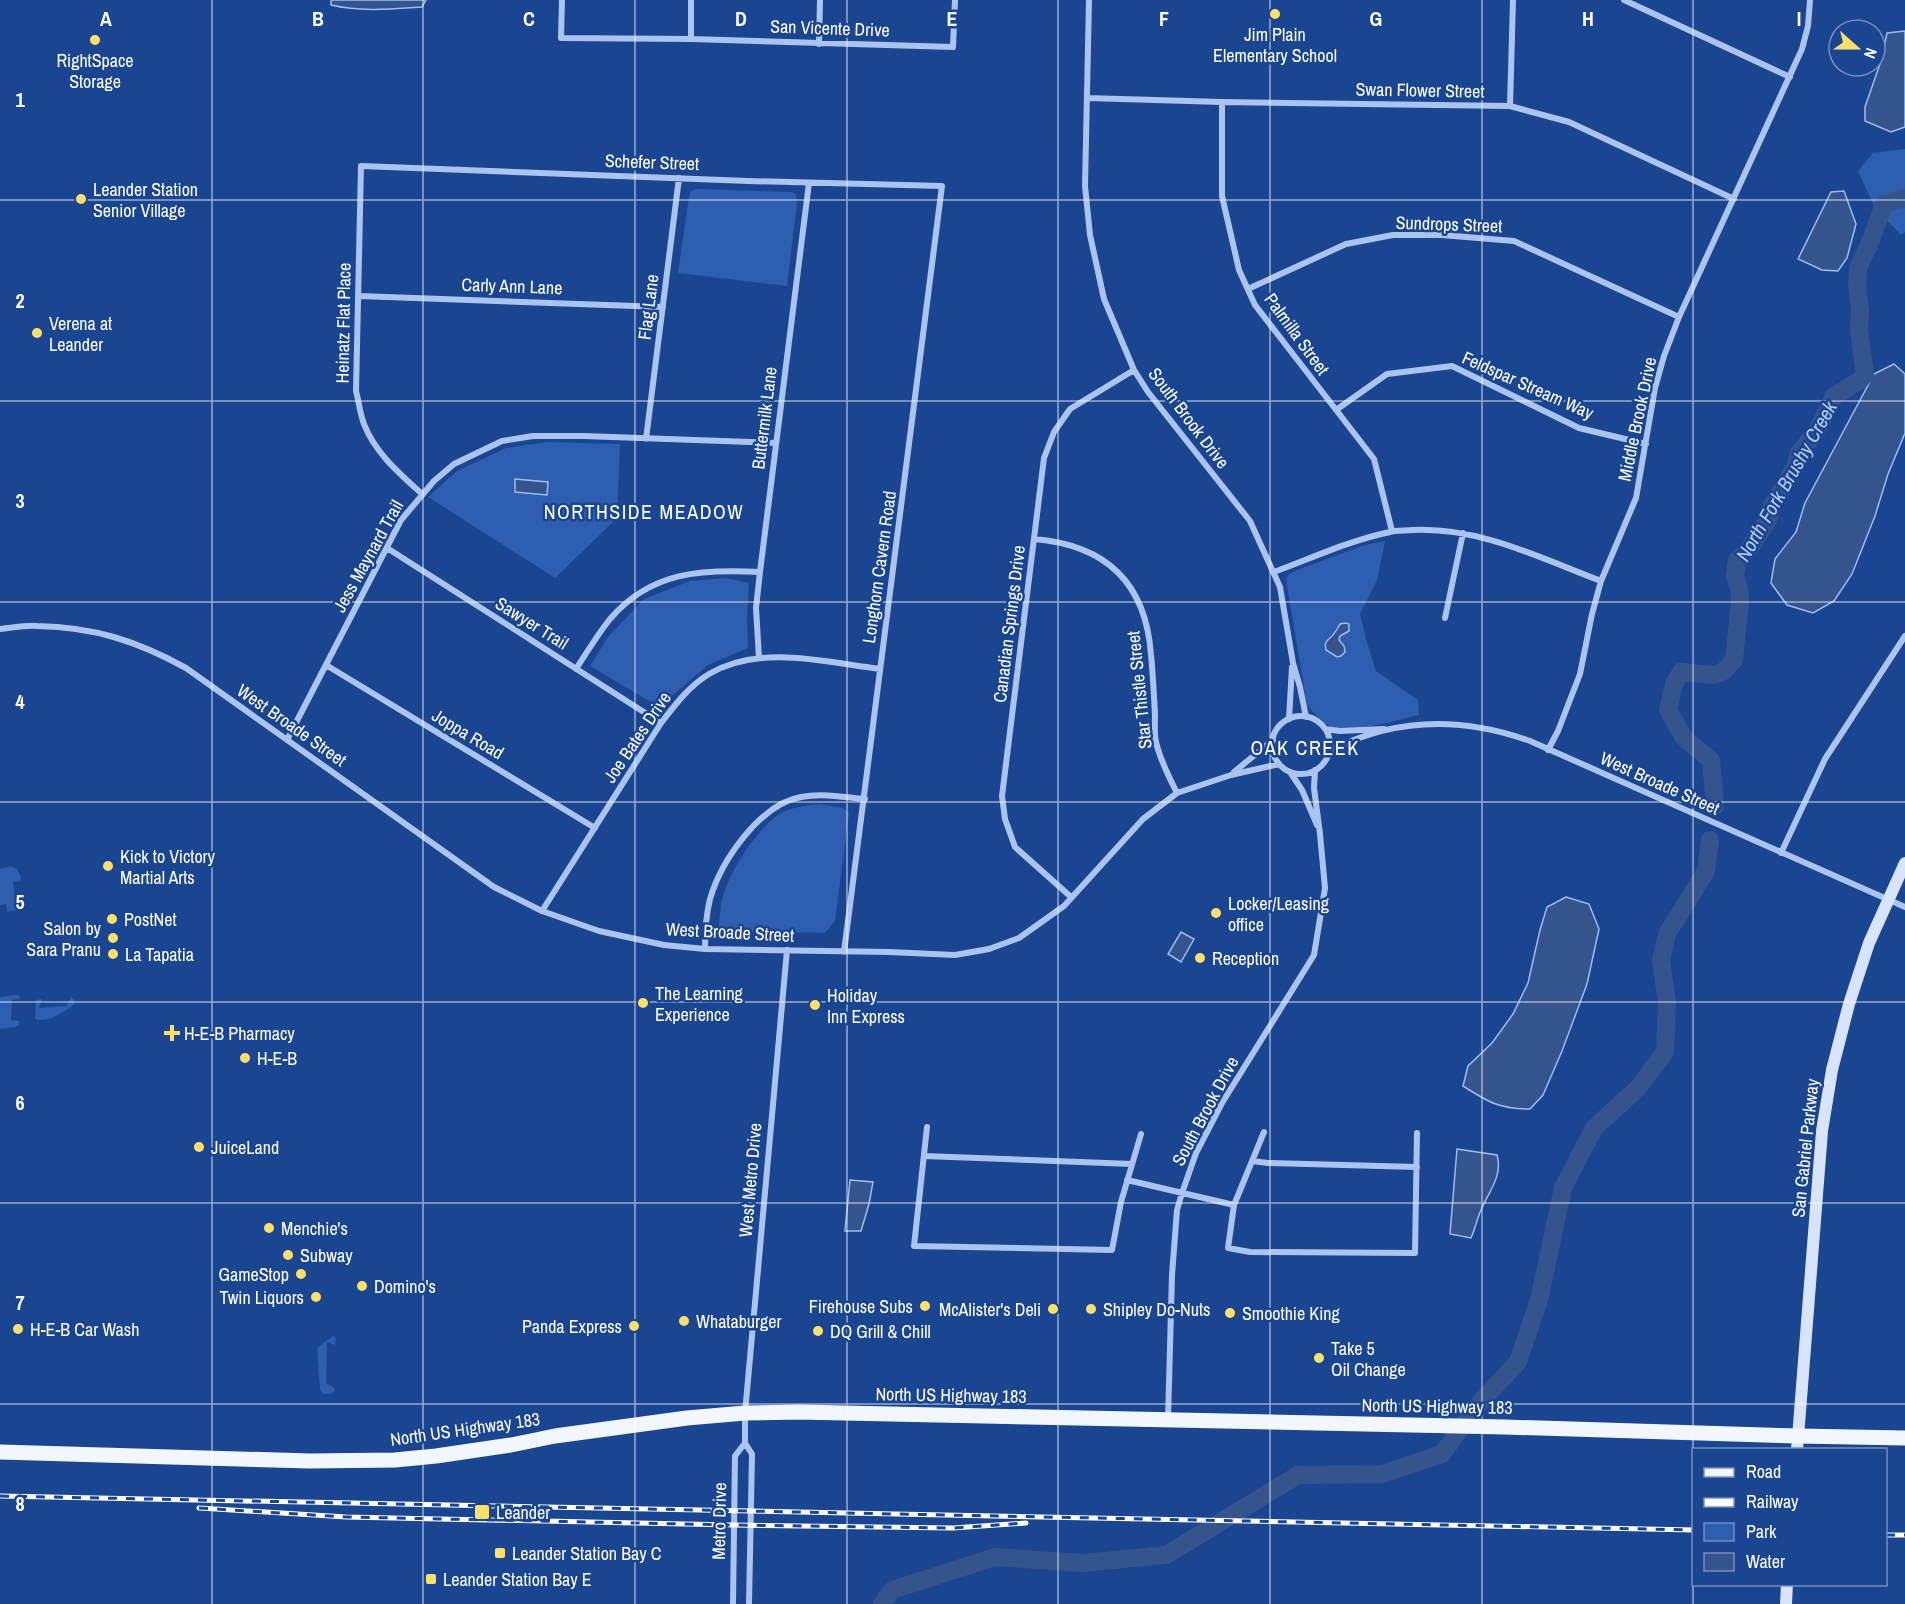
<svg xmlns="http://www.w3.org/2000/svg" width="1905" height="1604" viewBox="0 0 1905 1604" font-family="'Archivo Narrow',sans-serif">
	<rect width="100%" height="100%" fill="#1a4591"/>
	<!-- green -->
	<path fill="#2d5eb0" d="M 1905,149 L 1905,232 L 1901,235 L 1875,208 L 1858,171 L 1873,153 Z
		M 696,189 L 791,192 L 796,194 L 797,203 L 787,286 L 678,273 L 689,197 L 690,192 Z
		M 547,442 L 620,444 L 617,518 L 555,578 L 428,497 L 457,471 L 506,448 Z
		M 1385,541 L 1377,580 L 1360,614 L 1367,642 L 1376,671 L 1418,700 L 1419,715 C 1397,720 1352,734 1332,727 C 1322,723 1314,713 1307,705 L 1286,580 L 1289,574 L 1297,570 L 1365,545 Z
		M 725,578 L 749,583 L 747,618 L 748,648 L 708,665 L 659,707 L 590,666 L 608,637 L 644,599 L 690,581 Z
		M 819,804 L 843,808 L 849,813 L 835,921 L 825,933 L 727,931 L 719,927 C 720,915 720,902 725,890 C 734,865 757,830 778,815 C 790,807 805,806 819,804 Z
		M 10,866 L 17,869 L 21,877 L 20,881 L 13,882 L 15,902 L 23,901 L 24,905 L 21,909 L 7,912 L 6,904 L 0,905 L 0,869 Z
		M 15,995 L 19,995 L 20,999 L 12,1000 L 11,1020 L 19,1021 L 19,1025 L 16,1027 L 0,1029 L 0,997 Z
		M 71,997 L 74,999 L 75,1003 C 67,1011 46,1024 35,1019 L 36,1000 L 42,999 L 39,1008 L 66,1006 Z
		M 333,1336 L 336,1338 L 335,1345 L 327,1342 L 326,1383 L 334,1388 L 335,1391 L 330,1394 L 323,1394 L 320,1389 L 317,1348 Z"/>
	<!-- water -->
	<path fill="#35548d" stroke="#9cbdf1" stroke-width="1.5" d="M 331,0 L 426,0 L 422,7 C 392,9 360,12 331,5 Z
		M 1905,31 L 1905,127 L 1891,132 L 1865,121 L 1865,107 L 1881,61 L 1887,33 Z
		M 1844,191 L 1856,224 L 1847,258 L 1838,271 L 1822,270 L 1798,259 L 1831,192 Z
		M 1894,364 L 1905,374 L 1905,433 L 1888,474 L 1875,516 L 1852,574 L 1834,601 L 1813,613 L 1787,605 L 1771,583 L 1775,559 L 1796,532 L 1805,503 L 1874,374 Z
		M 515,479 L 548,482 L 547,495 L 515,492 Z
		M 1345,623 L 1349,624 L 1349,631 L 1340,636 L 1339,640 L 1344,646 L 1345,652 L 1341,656 L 1337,657 L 1326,650 C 1323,639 1331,640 1335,632 C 1337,630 1338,627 1340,624 Z
		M 1566,897 L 1589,904 L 1599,929 L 1587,984 L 1562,1051 L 1543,1095 L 1530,1109 C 1499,1109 1488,1102 1463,1086 L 1468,1066 L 1492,1043 L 1513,1014 L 1528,983 L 1540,930 L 1547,907 Z
		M 1181,932 L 1194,939 L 1181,962 L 1168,954 Z
		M 1457,1149 L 1497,1155 C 1503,1176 1489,1191 1481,1210 C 1477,1219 1475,1229 1471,1238 L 1450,1234 Z
		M 850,1180 L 873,1182 L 869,1204 L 861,1231 L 845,1231 Z"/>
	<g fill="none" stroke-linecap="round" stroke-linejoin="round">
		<!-- river -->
		<path stroke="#35548d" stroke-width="18" d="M 1715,806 L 1711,760 L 1684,738 L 1668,710 L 1674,684 L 1681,672 L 1714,675 L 1724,671 L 1734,660 L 1740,601 L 1739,589 L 1735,576 L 1737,560 L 1751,546 L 1768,520 L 1772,506 L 1795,467 L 1799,453 L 1818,429 L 1834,396 L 1859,381 L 1865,375 L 1859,330 L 1860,312 L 1857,283 L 1858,268 L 1870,243 L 1884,204 L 1905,198
			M 882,1604 L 892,1590 L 995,1557 L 1082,1563 L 1166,1555 L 1298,1475 L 1382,1474 L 1442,1454 L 1482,1400 L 1518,1362 L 1539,1300 L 1563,1188 L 1594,1128 L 1637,1089 L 1665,1052 L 1667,1003 L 1661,961 L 1667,934 L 1706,871 L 1710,840"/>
		<!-- street -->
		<path stroke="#aac4ef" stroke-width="6" d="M 562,0 L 561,38 L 691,39 L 953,47 L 955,0
			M 1089,0 L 1085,186 L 1090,235 L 1104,299 L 1134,370 L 1148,392 L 1250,521 L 1280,587 L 1293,663 L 1300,687 L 1306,717
			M 1624,0 L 1790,77
			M 691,39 L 691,0
			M 819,44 L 820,0
			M 1087,98 L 1222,102 L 1510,106 L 1569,122 L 1734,199
			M 1222,102 L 1222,196 L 1239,270 L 1255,305 L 1374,459 L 1392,531
			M 1510,106 L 1513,0
			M 1248,289 L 1346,244 L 1393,235 L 1442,235 L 1514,241 L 1679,317
			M 359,296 L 663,307
			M 1336,410 L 1387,374 L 1452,366 L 1579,428 L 1646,444
			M 646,439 L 679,178
			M 422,494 C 400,474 375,453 364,424 C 360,414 359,402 356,391 L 361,166 L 748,181 L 942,186 L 844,952
			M 1034,539 C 1106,545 1146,583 1151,655 C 1153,675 1154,695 1155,715 C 1155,724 1154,734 1156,742 C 1160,760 1169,777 1177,793
			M 387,548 L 661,723
			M 1274,572 C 1312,558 1351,540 1390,532 C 1398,530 1406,531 1413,530 C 1480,527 1540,558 1601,581
			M 1445,618 L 1463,533
			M 0,629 C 12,628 25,625 37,626 C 94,627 137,641 186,668 L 494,887 L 542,911 L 599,931 L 664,945 L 705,949 L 889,952 L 955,955 L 989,949 L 1019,938 L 1064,906 L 1143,819 L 1177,793 L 1231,775 L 1279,764
			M 759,658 L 756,608 L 760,572 L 809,183
			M 326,665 L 595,828
			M 576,669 C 587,652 598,634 610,619 C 651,571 702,569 760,572
			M1272 745a29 29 0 1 1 58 0a29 29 0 1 1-58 0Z
			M 1289,719 L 1292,667
			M 1325,729 L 1340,731 L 1384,729
			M 287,740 L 401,520 L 434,481 L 454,464 L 502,441 L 533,436 L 584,436 L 776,443
			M 1548,750 L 1558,731 L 1580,674 L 1592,614 L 1601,581 L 1636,498 L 1655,388 L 1664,356 L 1679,317 L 1802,49 L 1808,26 L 1810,0
			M 1329,751 C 1395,717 1461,716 1530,741 L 1905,907
			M 1234,772 L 1273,740
			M 1290,772 L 1302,790 L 1317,825
			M 1781,853 L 1825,759 L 1905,636
			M 1071,897 L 1015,847 L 1005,819 L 1002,796 L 1044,458 L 1054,432 L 1070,409 L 1134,370
			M 542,911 L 661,723 C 675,705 689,686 709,674 C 761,644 825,662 880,669
			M 705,949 C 705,932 706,915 710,899 C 721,861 760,804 801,797 C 822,793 844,797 865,799
			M 927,1127 L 914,1246 L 1112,1250 L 1121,1202 L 1141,1134
			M 1264,1132 L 1234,1205 L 1228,1248 L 1250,1252 L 1415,1253 L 1417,1133
			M 924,1156 L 1132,1164
			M 1252,1161 L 1268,1163 L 1417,1167
			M 1127,1180 L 1234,1205
			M 1168,1419 L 1172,1275 L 1177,1210 L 1182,1193 L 1196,1153 L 1222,1103 L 1314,955 L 1325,888 L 1320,834 L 1314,788 L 1315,770
			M 733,1604 L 735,1456 L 745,1443
			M 749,1604 L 752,1454 L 745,1443 L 745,1413 L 787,950"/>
		<!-- secondary -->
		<path stroke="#d7e4fb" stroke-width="12" d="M 1797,1450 L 1822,1131 L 1832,1070 L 1849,1004 L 1869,943 L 1905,863
			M 1786,1604 L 1787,1584"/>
		<!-- primary -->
		<path stroke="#f1f6ff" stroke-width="15" d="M 0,1452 L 310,1461 L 395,1460 L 436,1456 L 511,1445 L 555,1436 L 687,1418 L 745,1413 L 798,1412 L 1505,1427 L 1798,1436 L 1905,1438"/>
		<defs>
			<path id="rail" d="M 0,1496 L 1694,1530
				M 199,1508 L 346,1517 L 733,1525 L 953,1528 L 1026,1523
				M 1886,1535 L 1905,1535"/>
		</defs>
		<!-- rail casing -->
		<use href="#rail" stroke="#fff" stroke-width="5"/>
		<!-- rail -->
		<use href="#rail" stroke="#1a4591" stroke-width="3" stroke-dasharray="9" stroke-linecap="butt"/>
	</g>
	<!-- grid -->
	<path fill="none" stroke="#fff" stroke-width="1.5" stroke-opacity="0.55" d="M 212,0 L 212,1604M 423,0 L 423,1604M 635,0 L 635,1604M 847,0 L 847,1604M 1058,0 L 1058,1604M 1270,0 L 1270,1604M 1482,0 L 1482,1604M 1693,0 L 1693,1604M 0,200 L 1905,200M 0,401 L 1905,401M 0,602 L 1905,602M 0,802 L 1905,802M 0,1002 L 1905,1002M 0,1203 L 1905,1203M 0,1404 L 1905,1404"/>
	<!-- markers -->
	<g fill="#ffdf67" stroke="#1a4591" stroke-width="2">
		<circle cx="1275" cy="14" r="6"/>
		<circle cx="95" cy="40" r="6"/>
		<circle cx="81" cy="199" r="6"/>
		<circle cx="37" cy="333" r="6"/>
		<circle cx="108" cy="866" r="6"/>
		<circle cx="1216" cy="913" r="6"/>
		<circle cx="112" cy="919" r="6"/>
		<circle cx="113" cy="938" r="6"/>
		<circle cx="113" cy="954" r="6"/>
		<circle cx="1200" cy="958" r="6"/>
		<circle cx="643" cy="1003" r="6"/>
		<circle cx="815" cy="1005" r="6"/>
		<path d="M169 1024h6v6h6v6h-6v6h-6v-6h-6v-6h6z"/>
		<circle cx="245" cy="1058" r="6"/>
		<circle cx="199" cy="1147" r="6"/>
		<circle cx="269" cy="1228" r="6"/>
		<circle cx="288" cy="1255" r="6"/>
		<circle cx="301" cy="1274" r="6"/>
		<circle cx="362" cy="1286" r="6"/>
		<circle cx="316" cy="1297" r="6"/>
		<circle cx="925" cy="1306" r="6"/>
		<circle cx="1053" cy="1309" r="6"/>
		<circle cx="1091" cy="1309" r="6"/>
		<circle cx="1230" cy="1313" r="6"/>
		<circle cx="684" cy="1321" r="6"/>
		<circle cx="634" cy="1326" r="6"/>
		<circle cx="18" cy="1329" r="6"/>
		<circle cx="818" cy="1331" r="6"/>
		<circle cx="1319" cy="1358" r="6"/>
		<rect x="474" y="1504" width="16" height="16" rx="3"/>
		<rect x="494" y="1547" width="12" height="12" rx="3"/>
		<rect x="425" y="1573" width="12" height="12" rx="3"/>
	</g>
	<g text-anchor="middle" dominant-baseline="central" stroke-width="5" stroke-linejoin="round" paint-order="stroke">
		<!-- street labels -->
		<g font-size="18" fill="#fff" stroke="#1a4591">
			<text transform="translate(830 28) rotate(2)">San Vicente Drive</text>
			<text transform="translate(1420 90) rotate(1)">Swan Flower Street</text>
			<text transform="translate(652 162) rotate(2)">Schefer Street</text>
			<text transform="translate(1449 224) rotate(2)">Sundrops Street</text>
			<text transform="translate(512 286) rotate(2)">Carly Ann Lane</text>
			<text transform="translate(648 307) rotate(-83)">Flag Lane</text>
			<text transform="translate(343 323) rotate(-89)">Heinatz Flat Place</text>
			<text transform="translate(1297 334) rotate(54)">Palmilla Street</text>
			<text transform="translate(1528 385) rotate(24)">Feldspar Stream Way</text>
			<text transform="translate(764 418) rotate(-83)">Buttermilk Lane</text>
			<text transform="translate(1189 418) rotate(53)">South Brook Drive</text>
			<text transform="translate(1637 419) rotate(-78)">Middle Brook Drive</text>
			<text transform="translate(368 556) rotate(-61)">Jess Maynard Trail</text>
			<text transform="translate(879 567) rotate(-82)">Longhorn Cavern Road</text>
			<text transform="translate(532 623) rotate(32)">Sawyer Trail</text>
			<text transform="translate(1009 624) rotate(-83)">Canadian Springs Drive</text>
			<text transform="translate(1139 690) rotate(-96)">Star Thistle Street</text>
			<text transform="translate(292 725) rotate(35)">West Broade Street</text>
			<text transform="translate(468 734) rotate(31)">Joppa Road</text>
			<text transform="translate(637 737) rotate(-56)">Joe Bates Drive</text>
			<text transform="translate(1660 783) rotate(24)">West Broade Street</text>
			<text transform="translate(730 932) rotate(3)">West Broade Street</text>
			<text transform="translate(1205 1111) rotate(-62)">South Brook Drive</text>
			<text transform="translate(1805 1148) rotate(-84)">San Gabriel Parkway</text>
			<text transform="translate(750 1180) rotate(-85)">West Metro Drive</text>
			<text transform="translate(951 1395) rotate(1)">North US Highway 183</text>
			<text transform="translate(1437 1406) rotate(1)">North US Highway 183</text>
			<text transform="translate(465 1429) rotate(-8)">North US Highway 183</text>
			<text transform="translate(719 1521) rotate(-89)">Metro Drive</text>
		</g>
		<!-- poi labels -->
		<g font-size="18" fill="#fff" stroke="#1a4591" text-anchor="start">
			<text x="1275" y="34" text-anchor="middle">Jim Plain<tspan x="1275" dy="21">Elementary School</tspan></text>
			<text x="95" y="60" text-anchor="middle">RightSpace<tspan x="95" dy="21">Storage</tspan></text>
			<text x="93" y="189">Leander Station<tspan x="93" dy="21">Senior Village</tspan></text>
			<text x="49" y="323">Verena at<tspan x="49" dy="21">Leander</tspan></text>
			<text x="120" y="856">Kick to Victory<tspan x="120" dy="21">Martial Arts</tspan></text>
			<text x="1228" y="903">Locker/Leasing<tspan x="1228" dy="21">office</tspan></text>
			<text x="124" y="919">PostNet</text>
			<text x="101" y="928" text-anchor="end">Salon by<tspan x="101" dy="21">Sara Pranu</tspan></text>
			<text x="125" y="954">La Tapatia</text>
			<text x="1212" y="958">Reception</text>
			<text x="655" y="993">The Learning<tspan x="655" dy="21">Experience</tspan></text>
			<text x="827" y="995">Holiday<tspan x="827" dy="21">Inn Express</tspan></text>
			<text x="184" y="1033">H-E-B Pharmacy</text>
			<text x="257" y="1058">H-E-B</text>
			<text x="211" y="1147">JuiceLand</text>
			<text x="281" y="1228">Menchie's</text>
			<text x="300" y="1255">Subway</text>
			<text x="289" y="1274" text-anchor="end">GameStop</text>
			<text x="374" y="1286">Domino's</text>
			<text x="304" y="1297" text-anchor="end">Twin Liquors</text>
			<text x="913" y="1306" text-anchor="end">Firehouse Subs</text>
			<text x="1041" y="1309" text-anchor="end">McAlister's Deli</text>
			<text x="1103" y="1309">Shipley Do-Nuts</text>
			<text x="1242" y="1313">Smoothie King</text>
			<text x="696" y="1321">Whataburger</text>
			<text x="622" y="1326" text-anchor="end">Panda Express</text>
			<text x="30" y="1329">H-E-B Car Wash</text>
			<text x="830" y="1331">DQ Grill &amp; Chill</text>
			<text x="1331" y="1348">Take 5<tspan x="1331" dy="21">Oil Change</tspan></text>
			<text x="496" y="1512">Leander</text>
			<text x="512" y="1553">Leander Station Bay C</text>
			<text x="443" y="1579">Leander Station Bay E</text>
		</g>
		<!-- water labels -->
		<g font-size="20" font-style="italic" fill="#b6cef6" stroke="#1a4591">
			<text transform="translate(1786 481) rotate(-60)">North Fork Brushy Creek</text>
		</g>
		<!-- neighbourhood labels -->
		<g font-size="20" letter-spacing="1.5" fill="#fff" stroke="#1a4591">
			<text x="644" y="511">NORTHSIDE MEADOW</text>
			<text x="1305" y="747">OAK CREEK</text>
		</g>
	</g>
	<g font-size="20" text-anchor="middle" font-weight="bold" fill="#fff" stroke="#1a4591" stroke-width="5" stroke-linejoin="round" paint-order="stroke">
		<text x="106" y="26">A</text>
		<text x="318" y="26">B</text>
		<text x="529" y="26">C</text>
		<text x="741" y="26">D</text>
		<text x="952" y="26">E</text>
		<text x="1164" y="26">F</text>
		<text x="1376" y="26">G</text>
		<text x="1588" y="26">H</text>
		<text x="1799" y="26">I</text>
		<text x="20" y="107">1</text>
		<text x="20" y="308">2</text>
		<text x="20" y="508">3</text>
		<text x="20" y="709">4</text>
		<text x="20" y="909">5</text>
		<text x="20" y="1110">6</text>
		<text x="20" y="1310">7</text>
		<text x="20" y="1511">8</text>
	</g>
	<!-- legend -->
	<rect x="1692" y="1448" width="195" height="138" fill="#1a4591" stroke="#768fbd" stroke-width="1.5"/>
	<rect x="1704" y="1468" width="30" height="9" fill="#f1f6ff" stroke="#768fbd" stroke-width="1.5"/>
	<text x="1746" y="1478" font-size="18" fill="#ffffff">Road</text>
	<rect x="1704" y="1498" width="30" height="9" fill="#ffffff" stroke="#768fbd" stroke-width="1.5"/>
	<text x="1746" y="1508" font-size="18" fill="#ffffff">Railway</text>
	<rect x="1704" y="1523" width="30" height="18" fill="#2d5eb0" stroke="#768fbd" stroke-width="1.5"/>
	<text x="1746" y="1538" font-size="18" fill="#ffffff">Park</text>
	<rect x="1704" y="1553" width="30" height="18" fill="#35548d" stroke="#768fbd" stroke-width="1.5"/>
	<text x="1746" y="1568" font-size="18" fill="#ffffff">Water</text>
	<!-- north arrow -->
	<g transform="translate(1857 48) rotate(111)"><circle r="28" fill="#1a4591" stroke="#768fbd" stroke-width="1.5"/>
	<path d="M0-4.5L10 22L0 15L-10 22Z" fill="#ffdf67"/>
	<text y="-9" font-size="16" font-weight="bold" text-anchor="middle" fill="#ffffff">N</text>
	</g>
</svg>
